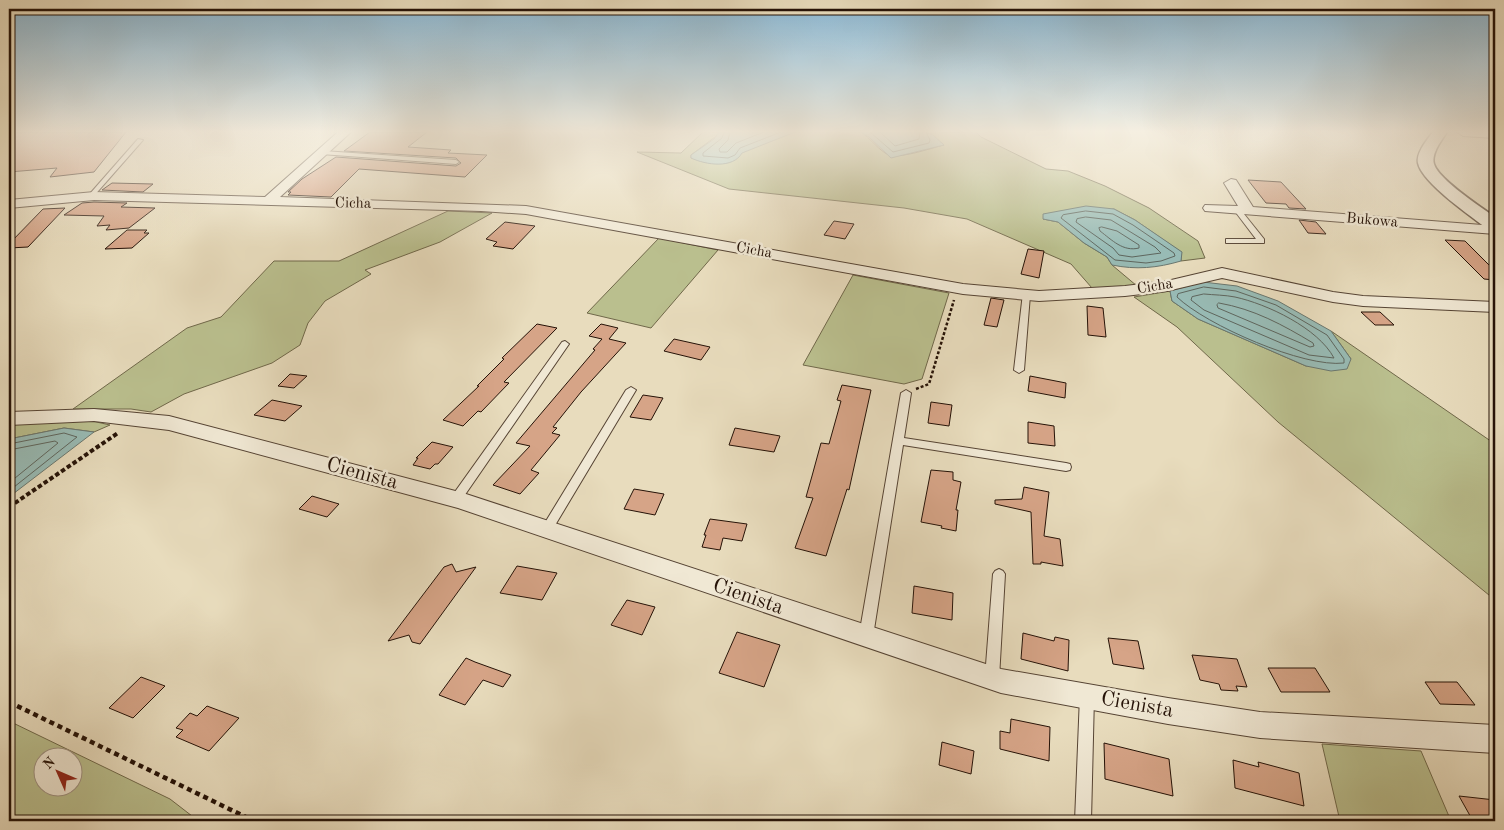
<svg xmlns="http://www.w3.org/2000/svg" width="1504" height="830" viewBox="0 0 1504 830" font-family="'Old Standard TT',serif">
	<rect width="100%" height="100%" fill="#e8dcbd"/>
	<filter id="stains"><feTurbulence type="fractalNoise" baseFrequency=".004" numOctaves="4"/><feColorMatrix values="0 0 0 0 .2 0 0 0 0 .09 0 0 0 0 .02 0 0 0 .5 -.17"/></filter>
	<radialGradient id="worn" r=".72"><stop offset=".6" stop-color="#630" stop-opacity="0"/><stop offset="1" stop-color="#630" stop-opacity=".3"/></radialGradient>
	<!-- green -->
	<path fill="#babf8e" stroke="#70684a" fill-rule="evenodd" d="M 703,132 L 719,132 L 719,134 L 691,155 L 691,158 L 710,163 L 795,132 L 861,132 C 870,138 876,147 885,153 C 897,161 930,148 944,145 L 928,133 L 976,132 L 981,137 L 1046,169 L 1068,171 L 1105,186 L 1149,208 L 1198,241 L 1205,258 L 1181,261 L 1181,252 L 1135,220 L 1114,209 L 1043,219 L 1058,222 L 1084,243 L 1107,257 L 1112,265 L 1137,286 L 1092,288 L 1071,264 L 967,219 L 904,208 L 729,189 L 637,152 L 681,153 Z
		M 448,211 L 492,213 L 440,242 L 365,270 L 371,274 L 325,301 L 308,323 L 300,345 L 272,363 L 184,394 L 151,412 L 131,409 L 73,409 L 187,328 L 221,317 L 274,261 L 339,261 Z
		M 659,238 L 718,250 L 651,328 L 587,313 Z
		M 853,275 L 949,293 L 922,379 L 904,384 L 803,365 Z
		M 1170,291 L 1172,301 L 1198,319 L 1306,366 L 1351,359 L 1331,331 L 1495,444 L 1495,600 L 1278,422 L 1177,327 L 1134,297 Z
		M 92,421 L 110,425 L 94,432 L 64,428 L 9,439 L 9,424 Z
		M 9,721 L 170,799 L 192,816 L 202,821 L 9,821 ZM 42,758 L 72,758 L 72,788 L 42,788 Z
		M 1322,744 L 1421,751 L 1451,821 L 1340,821 Z"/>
	<!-- water -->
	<path fill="#98bbb5" stroke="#6a776f" d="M 719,132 L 795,132 L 742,153 C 733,169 706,165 691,158 L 691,155 L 714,139 Z
		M 861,132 L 925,132 L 933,135 L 944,145 L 891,158 L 869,137 Z
		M 1086,206 L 1114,209 L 1135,220 L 1182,252 L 1181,261 C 1157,268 1136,270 1112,265 L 1107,257 L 1084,243 L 1058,222 L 1043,219 L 1043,214 Z
		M 1203,282 L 1237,286 L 1278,301 L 1331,331 L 1351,359 L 1347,369 L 1331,371 L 1306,366 L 1198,319 L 1172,301 L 1170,291 Z
		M 64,428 L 94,432 L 9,497 L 9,439 Z"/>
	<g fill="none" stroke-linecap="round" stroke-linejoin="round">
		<!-- shore -->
		<path stroke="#5e665e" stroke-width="1" d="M 724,132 L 722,138 L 703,153 L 703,156 L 728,158 L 735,155 L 740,148 L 781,132
			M 730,132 L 728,140 L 719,149 L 720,152 L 727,152 L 736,143 L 764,132
			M 870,132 L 893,152 L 929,143 L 930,140 L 926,132
			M 880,132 L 895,146 L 919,139 L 920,132
			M 1086,211 L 1113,214 L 1133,225 L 1174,253 L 1175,256 L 1161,261 L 1146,263 L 1115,260 L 1061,218 L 1063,215 Z
			M 1086,217 L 1111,220 L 1155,247 L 1161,253 L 1132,257 L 1119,255 L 1113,248 L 1076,222 L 1077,219 Z
			M 1102,227 L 1117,231 L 1139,245 L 1139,248 C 1123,252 1112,240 1100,231 L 1099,228 Z
			M 1204,287 L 1236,291 L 1276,305 L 1327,335 L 1344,359 L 1344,363 C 1304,368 1206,325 1177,297 L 1178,294 Z
			M 1204,294 C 1214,295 1225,295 1235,297 C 1267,304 1318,328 1334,358 L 1309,355 L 1204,310 L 1191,300 L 1192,297 Z
			M 1219,303 C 1254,309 1283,325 1313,343 L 1314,346 L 1310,347 L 1218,308 L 1217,305 Z
			M 9,444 L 64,433 L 77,437 L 9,491
			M 9,450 L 55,441 L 58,443 L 9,483"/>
	</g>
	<!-- building -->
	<path fill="#d6a487" stroke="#251207" d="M 9,132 L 126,132 L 94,172 L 50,177 L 57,168 L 9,172 Z
		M 370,132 L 427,132 L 408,147 L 451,150 L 448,153 L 487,155 L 465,177 L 359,169 L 331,197 L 288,195 L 291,192 L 288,192 L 302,179 L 336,157 L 456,166 L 461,163 L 456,158 L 344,151 Z
		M 1248,180 L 1281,182 L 1306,209 L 1289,208 L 1286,204 L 1266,203 Z
		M 112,183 L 153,184 L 143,192 L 102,190 Z
		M 94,202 L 127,203 L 121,207 L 155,208 L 129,228 L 106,230 L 110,225 L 97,226 L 104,216 L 64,215 L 82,203 Z
		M 65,208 L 28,247 L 9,248 L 9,244 L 43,209 Z
		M 1299,220 L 1316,222 L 1326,234 L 1308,233 Z
		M 834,221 L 854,224 L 845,239 L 824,235 Z
		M 505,222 L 535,226 L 513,249 L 493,246 L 497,242 L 486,239 Z
		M 127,230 L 147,230 L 144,233 L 149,233 L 132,248 L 105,249 Z
		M 1445,240 L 1465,241 L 1495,271 L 1495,280 L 1484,279 Z
		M 1028,249 L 1044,251 L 1039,278 L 1021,274 Z
		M 991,298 L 1004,300 L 997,327 L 984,325 Z
		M 1087,306 L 1103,308 L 1106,337 L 1088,335 Z
		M 1361,312 L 1380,312 L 1394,325 L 1375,325 Z
		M 537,324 L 557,328 L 504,382 L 509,383 L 481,412 L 478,411 L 463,426 L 443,420 L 479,386 L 477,386 L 504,359 L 502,358 Z
		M 601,324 L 618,328 L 609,339 L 626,343 L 581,392 L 553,427 L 557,428 L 552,433 L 560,435 L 531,470 L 539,473 L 520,494 L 493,485 L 530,446 L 516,443 L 595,350 L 593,349 L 602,339 L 589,336 Z
		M 674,339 L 710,347 L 701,360 L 664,351 Z
		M 290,374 L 307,376 L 294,388 L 278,386 Z
		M 1030,376 L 1066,383 L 1065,398 L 1028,391 Z
		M 842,385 L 871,390 L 849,490 L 847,489 L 826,556 L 795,548 L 813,498 L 806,497 L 812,476 L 821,443 L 829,444 L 841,401 L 837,400 Z
		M 643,395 L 663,398 L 651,420 L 630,417 Z
		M 272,400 L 302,406 L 285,421 L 254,415 Z
		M 931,402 L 952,405 L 949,426 L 928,423 Z
		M 1028,422 L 1054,426 L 1055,446 L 1028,443 Z
		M 735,428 L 780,436 L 774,452 L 729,445 Z
		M 432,442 L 453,447 L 438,464 L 435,464 L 430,469 L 413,465 L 418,458 L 416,458 Z
		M 931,470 L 953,472 L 953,480 L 961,482 L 956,510 L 958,510 L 956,531 L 941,528 L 942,526 L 921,522 Z
		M 1024,487 L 1049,492 L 1044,536 L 1060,539 L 1063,566 L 1041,562 L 1041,564 L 1033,564 L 1031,512 L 995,504 L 995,500 L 1022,499 Z
		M 634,489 L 664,494 L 655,515 L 624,509 Z
		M 312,496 L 339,504 L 327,517 L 299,509 Z
		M 710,519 L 747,524 L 742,541 L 723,538 L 720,550 L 702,547 L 706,535 L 704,535 Z
		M 452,564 L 456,572 L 476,567 L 420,644 L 412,642 L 409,635 L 388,641 L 444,567 Z
		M 517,566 L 557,573 L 542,600 L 500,593 Z
		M 914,586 L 953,593 L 952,620 L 912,613 Z
		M 627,600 L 655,607 L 642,635 L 611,625 Z
		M 737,632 L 780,645 L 764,687 L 719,673 Z
		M 1023,633 L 1054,641 L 1055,637 L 1069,640 L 1068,671 L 1021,659 Z
		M 1108,638 L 1138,641 L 1144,669 L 1113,664 Z
		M 1192,655 L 1237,659 L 1247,687 L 1236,686 L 1238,691 L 1221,690 L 1219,684 L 1200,680 Z
		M 466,658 L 475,662 L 511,675 L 503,687 L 483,680 L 465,705 L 439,695 Z
		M 1268,668 L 1315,668 L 1330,692 L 1281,692 Z
		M 141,677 L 165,686 L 133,718 L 109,708 Z
		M 1425,682 L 1457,682 L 1475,705 L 1440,704 Z
		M 207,706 L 239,718 L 209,751 L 176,737 L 183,730 L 176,728 L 190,713 L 197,716 Z
		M 1011,719 L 1050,727 L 1049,761 L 1000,749 L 1000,731 L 1010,733 Z
		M 942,742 L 974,751 L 971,774 L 939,765 Z
		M 1104,743 L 1169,759 L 1173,796 L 1105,779 Z
		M 1233,760 L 1259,767 L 1258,762 L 1299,773 L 1304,806 L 1235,788 Z
		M 1459,796 L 1495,800 L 1495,821 L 1473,821 Z"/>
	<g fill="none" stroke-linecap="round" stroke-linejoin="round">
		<defs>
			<path id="service" d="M 138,139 L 143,140 L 92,198 L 88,198 L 88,196 Z
				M 323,151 L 456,160 L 459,162 L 456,164 L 321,154 L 321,152 Z
				M 1238,208 L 1240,209 L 1264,239 L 1264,243 L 1226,243 L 1226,239 L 1256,239 L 1234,210 Z
				M 1023,293 L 1026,293 L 1030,295 L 1024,370 L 1019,373 L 1014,370 Z
				M 565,341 L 569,344 L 460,502 L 452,502 L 450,499 L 452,496 L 562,342 Z
				M 631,387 L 636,390 L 551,532 L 547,533 L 543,532 L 541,529 L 543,526 L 626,390 Z
				M 906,390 L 911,393 L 904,438 L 1066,463 L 1070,464 L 1071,467 L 1070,470 L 1066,471 L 903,445 L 873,636 L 871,640 L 866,642 L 861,640 L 859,636 L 901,393 Z
				M 999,569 L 1003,571 L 1005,574 L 999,678 L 997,682 L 992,684 L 987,682 L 985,678 L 993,574 L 995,571 Z
				M 1087,690 L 1092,692 L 1094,696 L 1091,821 L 1075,821 L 1080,696 L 1082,692 Z"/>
			<path id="minor" d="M 338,132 L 351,132 L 280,197 L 526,206 L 963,284 L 1039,291 L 1125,286 L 1167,281 L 1222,268 L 1333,292 L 1363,296 L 1495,302 L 1495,312 L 1363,306 L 1333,302 L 1222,278 L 1167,291 L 1125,296 L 1039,301 L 963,294 L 526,214 L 481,211 L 94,200 L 9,208 L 9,200 L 94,192 L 265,197 Z
				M 1457,132 L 1495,132 L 1495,138 L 1463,136 Z
				M 1231,179 L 1236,180 L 1253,207 L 1495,226 L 1495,234 L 1205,211 L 1203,208 L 1205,205 L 1238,206 L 1224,183 Z
				M 94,409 L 169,416 L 463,493 L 1001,669 L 1168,698 L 1260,712 L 1495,725 L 1495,753 L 1260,738 L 1168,724 L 1001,693 L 458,508 L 169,430 L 94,421 L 9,425 L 9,412 Z"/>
			<path id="tertiary" d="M 1433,132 L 1447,132 C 1442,140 1431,153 1434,164 C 1438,179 1482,208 1495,217 L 1495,231 L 1489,230 C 1472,217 1422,183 1418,163 C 1416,153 1427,140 1433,132 Z"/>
		</defs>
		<!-- service casing -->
		<use href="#service" stroke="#564434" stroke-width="2"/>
		<!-- minor casing -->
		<use href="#minor" stroke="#564434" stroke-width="2"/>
		<!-- tertiary casing -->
		<use href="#tertiary" stroke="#564434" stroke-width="3"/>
		<!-- path-far2 -->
		<path stroke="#251207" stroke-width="2.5" stroke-dasharray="3 2" stroke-linecap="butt" d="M 916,389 L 929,384 L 954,300"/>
		<!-- path-far1 -->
		<path stroke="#251207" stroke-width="4" stroke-dasharray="4.5 2.5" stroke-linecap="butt" d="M 9,507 L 118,433"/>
		<!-- path -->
		<path stroke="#251207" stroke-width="4.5" stroke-dasharray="5 4" stroke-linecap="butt" d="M 9,702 L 254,821"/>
		<!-- service -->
		<use href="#service" fill="#f0e8d4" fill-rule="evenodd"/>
		<!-- minor -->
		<use href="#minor" fill="#f0e8d4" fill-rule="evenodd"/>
		<!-- tertiary -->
		<use href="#tertiary" fill="#f0e8d4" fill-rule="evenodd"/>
	</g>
	<!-- sky -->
	<linearGradient id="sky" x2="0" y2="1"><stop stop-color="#88b7d4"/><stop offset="0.53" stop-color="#f5efe1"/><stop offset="1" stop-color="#f5efe1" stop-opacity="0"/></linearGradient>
	<rect width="1504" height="248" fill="url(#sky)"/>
	<g text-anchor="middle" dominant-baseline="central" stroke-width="5" stroke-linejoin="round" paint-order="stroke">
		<!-- far-street labels -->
		<g font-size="15" fill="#251207" stroke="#f0e8d4">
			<text transform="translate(353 204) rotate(1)">Cicha</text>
			<text transform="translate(1372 221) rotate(5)">Bukowa</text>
			<text transform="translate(754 251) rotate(10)">Cicha</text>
			<text transform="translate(1155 287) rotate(-9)">Cicha</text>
		</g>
		<!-- near-street labels -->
		<g font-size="21" fill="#251207" stroke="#f0e8d4">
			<text transform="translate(362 474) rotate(15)">Cienista</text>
			<text transform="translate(748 597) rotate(19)">Cienista</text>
			<text transform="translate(1137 705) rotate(10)">Cienista</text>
		</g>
	</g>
	<!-- margin -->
	<rect width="1504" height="830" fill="none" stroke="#e8dcbd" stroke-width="30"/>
	<rect x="10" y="10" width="1484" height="810" fill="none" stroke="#251207" stroke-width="2.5"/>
	<rect x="15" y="15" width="1474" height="800" fill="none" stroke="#251207"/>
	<!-- north arrow -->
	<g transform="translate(58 772) rotate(315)"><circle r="24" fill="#f0e8d4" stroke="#9f9282"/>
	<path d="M0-4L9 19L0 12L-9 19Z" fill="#8f2418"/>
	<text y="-8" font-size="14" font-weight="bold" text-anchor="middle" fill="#251207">N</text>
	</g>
	<rect width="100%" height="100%" filter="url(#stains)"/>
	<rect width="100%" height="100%" fill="url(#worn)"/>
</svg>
